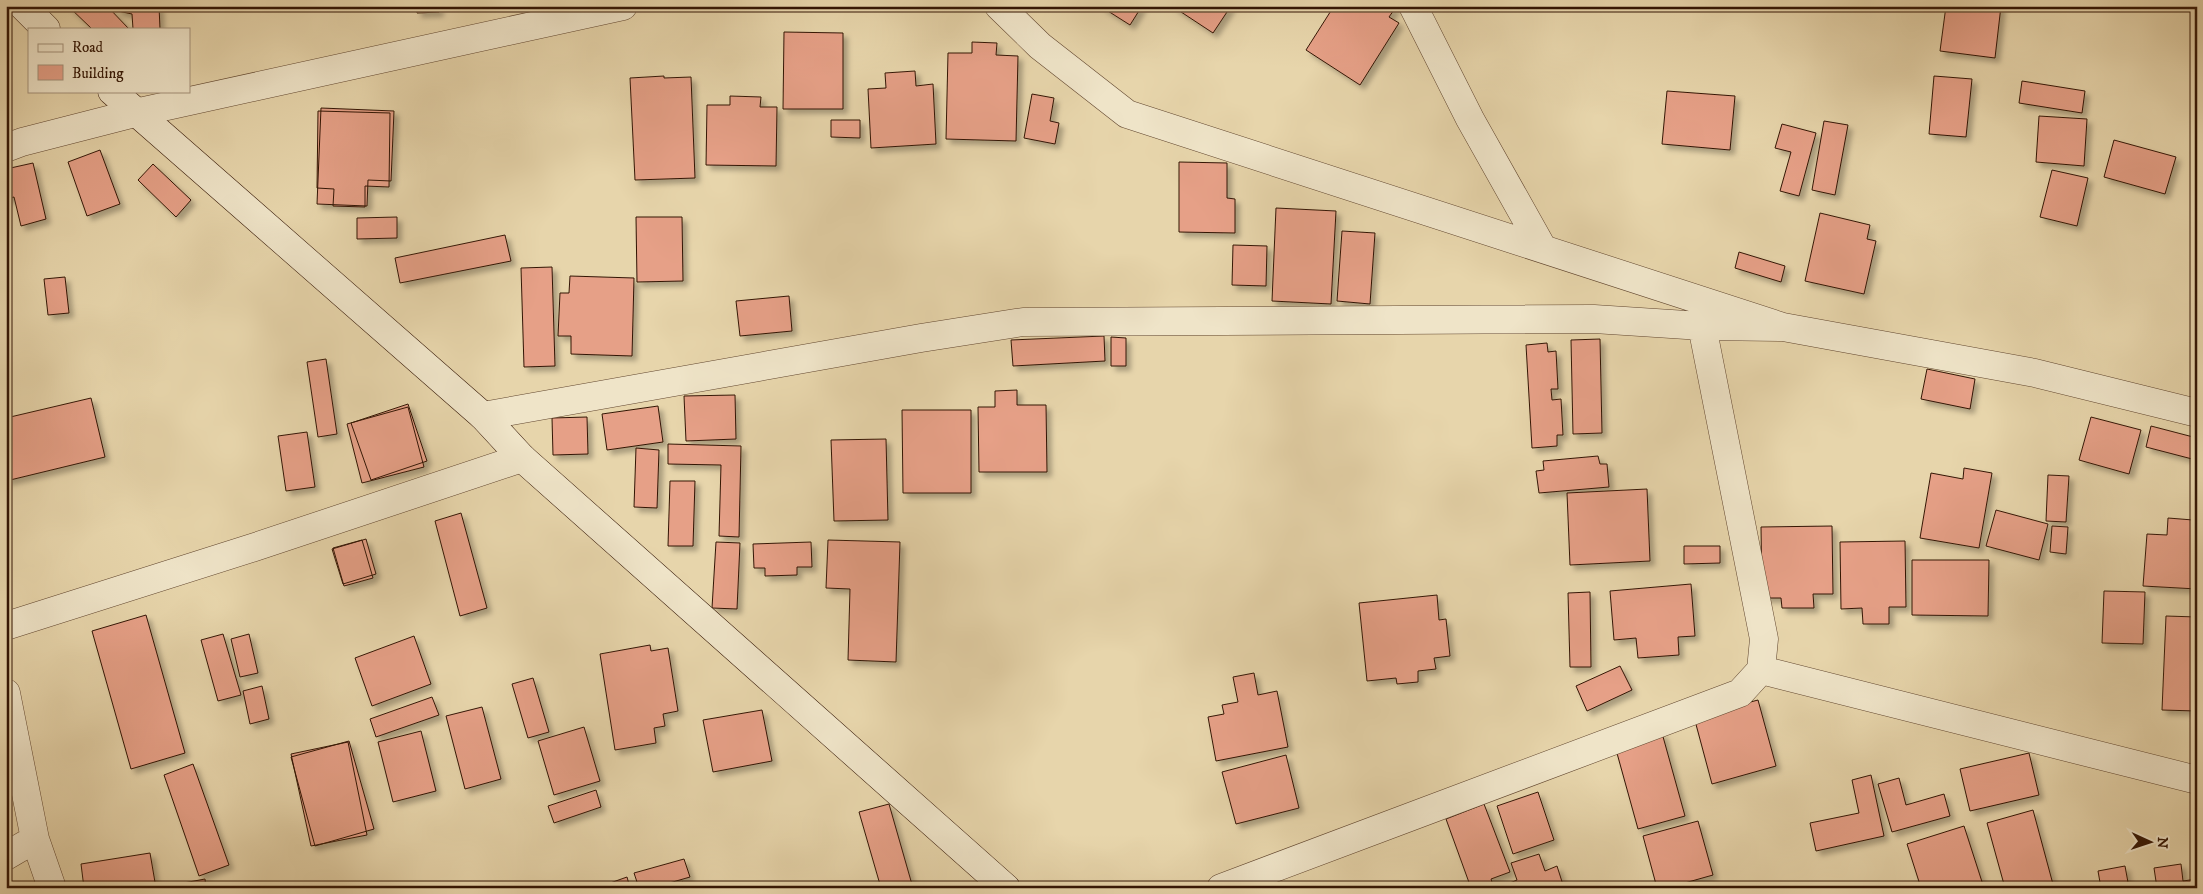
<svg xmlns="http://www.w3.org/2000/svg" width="2203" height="894" viewBox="0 0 2203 894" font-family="'IM FELL DW Pica',serif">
	<defs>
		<filter id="shadow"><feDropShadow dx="4.5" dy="4.5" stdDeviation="2.5" flood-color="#0004"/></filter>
	</defs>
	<rect width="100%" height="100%" fill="#e7d5ab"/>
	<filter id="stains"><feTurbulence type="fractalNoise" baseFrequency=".004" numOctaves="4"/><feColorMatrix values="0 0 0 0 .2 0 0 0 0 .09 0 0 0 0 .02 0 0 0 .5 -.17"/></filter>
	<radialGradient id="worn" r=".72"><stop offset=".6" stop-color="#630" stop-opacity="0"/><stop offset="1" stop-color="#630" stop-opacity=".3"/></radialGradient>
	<!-- building -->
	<path fill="#e6a087" stroke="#331504" filter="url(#shadow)" d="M 68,6 L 107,6 L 129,29 L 92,29 Z
		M 116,6 L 159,6 L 160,29 L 133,29 L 132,14 L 118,11 Z
		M 417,6 L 439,6 L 439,12 L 417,13 Z
		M 1100,6 L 1142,6 L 1130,25 Z
		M 1172,6 L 1231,6 L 1213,33 Z
		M 1334,6 L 1396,7 L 1389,17 L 1399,23 L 1360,85 L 1306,50 Z
		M 1946,6 L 2001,6 L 1995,58 L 1940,51 Z
		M 784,32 L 843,33 L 843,109 L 783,109 Z
		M 972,42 L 997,43 L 996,55 L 1018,56 L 1016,141 L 946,139 L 948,53 L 972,53 Z
		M 915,71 L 916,86 L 933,84 L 936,144 L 871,148 L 868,89 L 886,88 L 885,73 Z
		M 664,76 L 664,78 L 691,77 L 695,178 L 635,180 L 630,78 Z
		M 1934,76 L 1972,79 L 1966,137 L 1929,134 Z
		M 2022,81 L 2085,91 L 2082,113 L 2019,103 Z
		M 1667,91 L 1735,96 L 1730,150 L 1662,144 Z
		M 1032,94 L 1054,98 L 1050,121 L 1059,123 L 1055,144 L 1024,138 Z
		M 730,96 L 761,97 L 760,107 L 777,107 L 776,166 L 706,165 L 707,105 L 730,105 Z
		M 321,108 L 394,111 L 391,181 L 368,180 L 367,206 L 317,204 Z
		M 318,111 L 390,113 L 389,187 L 365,186 L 365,207 L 333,206 L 334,189 L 317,188 Z
		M 2039,116 L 2087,119 L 2084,166 L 2036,162 Z
		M 831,120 L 860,120 L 860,138 L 831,137 Z
		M 1824,121 L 1848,125 L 1835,195 L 1812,190 Z
		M 1782,124 L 1816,133 L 1799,196 L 1780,191 L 1791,152 L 1775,148 Z
		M 2114,140 L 2176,157 L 2165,194 L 2104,177 Z
		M 100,150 L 120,204 L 87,216 L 68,162 Z
		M 1179,162 L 1227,163 L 1227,198 L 1235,199 L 1235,233 L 1179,232 Z
		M 33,163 L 46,219 L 21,226 L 14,197 L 6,199 L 6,169 Z
		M 153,164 L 191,200 L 176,217 L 138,180 Z
		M 2052,170 L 2088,178 L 2077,226 L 2040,217 Z
		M 1276,208 L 1336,211 L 1331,304 L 1272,301 Z
		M 1820,213 L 1870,225 L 1867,239 L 1876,241 L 1864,294 L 1805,281 Z
		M 397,217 L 397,238 L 357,239 L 357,218 Z
		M 636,217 L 682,217 L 683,281 L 637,282 Z
		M 1342,231 L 1375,233 L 1370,304 L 1337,301 Z
		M 505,235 L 511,261 L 400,283 L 395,258 Z
		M 1233,245 L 1267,246 L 1266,286 L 1232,285 Z
		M 1739,252 L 1785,266 L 1781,282 L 1735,268 Z
		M 552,267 L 555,366 L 524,367 L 521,268 Z
		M 570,276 L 634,278 L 632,356 L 571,354 L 571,336 L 558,336 L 560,293 L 569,293 Z
		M 65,277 L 69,313 L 48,315 L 44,279 Z
		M 789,296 L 792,331 L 740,336 L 736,301 Z
		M 1104,336 L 1105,361 L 1013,366 L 1011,340 Z
		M 1111,337 L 1126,338 L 1126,366 L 1111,366 Z
		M 1600,339 L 1602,433 L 1573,434 L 1571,340 Z
		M 1547,343 L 1548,352 L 1556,351 L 1558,389 L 1551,389 L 1552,400 L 1561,399 L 1563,435 L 1557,435 L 1557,446 L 1532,448 L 1526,345 Z
		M 326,359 L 337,434 L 318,437 L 307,362 Z
		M 1927,369 L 1975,379 L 1970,409 L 1921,399 Z
		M 1017,390 L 1017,405 L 1046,405 L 1047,472 L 979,472 L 978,407 L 995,407 L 995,391 Z
		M 735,395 L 736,439 L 686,441 L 684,396 Z
		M 91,398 L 105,457 L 6,481 L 6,418 Z
		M 408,404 L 427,461 L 371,480 L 351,423 Z
		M 658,406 L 663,442 L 607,450 L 602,414 Z
		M 408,407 L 424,467 L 362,483 L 347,424 Z
		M 902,410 L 971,410 L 971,493 L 903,493 Z
		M 587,417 L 588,454 L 553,455 L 552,418 Z
		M 2091,417 L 2141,430 L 2129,474 L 2079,460 Z
		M 2151,426 L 2197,438 L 2196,460 L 2146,447 Z
		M 307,432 L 315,487 L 286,491 L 278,436 Z
		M 886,439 L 888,520 L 834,521 L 831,440 Z
		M 668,444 L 741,446 L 739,537 L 719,536 L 721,465 L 668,464 Z
		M 636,448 L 659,450 L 657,508 L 634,507 Z
		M 1598,456 L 1600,464 L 1607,464 L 1609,487 L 1539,493 L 1536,471 L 1544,470 L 1543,461 Z
		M 1964,468 L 1992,473 L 1979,548 L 1920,538 L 1931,473 L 1963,479 Z
		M 2048,475 L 2069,476 L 2066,522 L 2046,521 Z
		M 670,481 L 695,481 L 693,546 L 668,546 Z
		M 1647,489 L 1650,561 L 1570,565 L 1567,493 Z
		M 1996,510 L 2048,524 L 2039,560 L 1986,546 Z
		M 461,513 L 487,608 L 460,616 L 435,521 Z
		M 2168,518 L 2193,520 L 2192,537 L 2197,537 L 2197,589 L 2143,586 L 2147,534 L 2167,535 Z
		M 1832,526 L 1833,594 L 1813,594 L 1814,608 L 1782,608 L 1781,598 L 1762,598 L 1761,527 Z
		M 2052,526 L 2068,527 L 2066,554 L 2050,552 Z
		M 366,539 L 376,574 L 343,584 L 332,549 Z
		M 362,540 L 373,578 L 344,586 L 333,548 Z
		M 828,540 L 900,542 L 896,662 L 848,660 L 850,589 L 826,588 Z
		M 1905,541 L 1906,607 L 1889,607 L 1889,624 L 1863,624 L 1862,608 L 1841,609 L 1840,542 Z
		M 716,542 L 740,543 L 737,609 L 712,608 Z
		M 811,542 L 812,567 L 797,567 L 797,575 L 765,576 L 765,568 L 754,568 L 753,544 Z
		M 1684,546 L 1720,546 L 1720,563 L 1684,564 Z
		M 1912,560 L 1989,560 L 1988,616 L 1912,615 Z
		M 1691,584 L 1695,636 L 1678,637 L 1679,655 L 1638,658 L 1636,638 L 1614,640 L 1610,591 Z
		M 2104,591 L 2145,592 L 2143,644 L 2102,643 Z
		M 1590,592 L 1591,667 L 1570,667 L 1568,593 Z
		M 1437,595 L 1439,620 L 1446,619 L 1450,656 L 1434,658 L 1436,669 L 1418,671 L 1418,682 L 1397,684 L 1396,678 L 1367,681 L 1359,603 Z
		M 146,615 L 185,753 L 131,769 L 92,631 Z
		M 2166,616 L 2197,617 L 2197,711 L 2162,710 Z
		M 223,634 L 241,695 L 218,701 L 201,640 Z
		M 249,634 L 258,673 L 240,677 L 231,639 Z
		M 414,636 L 431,684 L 372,706 L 355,658 Z
		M 650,645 L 651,651 L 668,648 L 678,711 L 663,714 L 665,726 L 654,728 L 656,743 L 615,750 L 600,654 Z
		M 1620,666 L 1632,690 L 1587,711 L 1576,686 Z
		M 1254,673 L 1258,695 L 1277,691 L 1288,747 L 1216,761 L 1208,717 L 1224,714 L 1222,705 L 1238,702 L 1233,677 Z
		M 533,678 L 549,732 L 528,738 L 512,684 Z
		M 262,686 L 269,719 L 250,724 L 243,691 Z
		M 432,697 L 439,715 L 376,737 L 370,719 Z
		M 1758,700 L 1776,766 L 1712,784 L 1694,717 Z
		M 482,707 L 501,779 L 465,789 L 446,716 Z
		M 762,710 L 772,761 L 713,772 L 703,720 Z
		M 584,727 L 600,781 L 554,795 L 538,741 Z
		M 421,731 L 436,791 L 393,802 L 378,742 Z
		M 1662,733 L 1685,816 L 1638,829 L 1615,746 Z
		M 349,741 L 374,829 L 315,846 L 291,757 Z
		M 348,742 L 367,835 L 311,846 L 291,754 Z
		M 2029,753 L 2039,795 L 1970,811 L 1960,769 Z
		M 1286,755 L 1299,808 L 1236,824 L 1222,772 Z
		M 193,764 L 229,865 L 199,876 L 164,775 Z
		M 1871,775 L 1884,836 L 1816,851 L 1810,823 L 1859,813 L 1852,780 Z
		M 1899,778 L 1906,805 L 1944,794 L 1950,816 L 1892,832 L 1878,784 Z
		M 596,790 L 601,807 L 554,823 L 548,806 Z
		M 1538,792 L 1554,840 L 1513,854 L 1497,806 Z
		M 889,804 L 913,888 L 881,888 L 859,812 Z
		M 1484,804 L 1510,872 L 1491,879 L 1494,888 L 1471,888 L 1446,819 Z
		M 2033,810 L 2054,888 L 2005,888 L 1987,823 Z
		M 1698,821 L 1713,875 L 1667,888 L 1657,888 L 1643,836 Z
		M 1964,826 L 1984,888 L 1921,888 L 1907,844 Z
		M 150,853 L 156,888 L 84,888 L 81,864 Z
		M 1539,854 L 1545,871 L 1557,866 L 1564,888 L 1498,888 L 1517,880 L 1511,863 Z
		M 684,859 L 690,877 L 652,888 L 639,888 L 634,873 Z
		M 2181,864 L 2183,881 L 2197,879 L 2197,888 L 2157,888 L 2154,868 Z
		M 2125,866 L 2129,888 L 2101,888 L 2098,871 Z
		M 627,877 L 630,888 L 596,888 Z
		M 205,879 L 206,888 L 162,888 L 162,887 Z
		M 683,882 L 685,888 L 665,888 Z"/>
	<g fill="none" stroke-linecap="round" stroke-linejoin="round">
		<defs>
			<path id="street" d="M 999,6 L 1040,46 L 1127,114 L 1783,327 L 2035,373 L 2197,413
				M 1413,6 L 1470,119 L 1543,249
				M 6,148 L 22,142 L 135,113 L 623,6
				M 483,416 L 921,338 L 1023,322 L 1594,319 L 1702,326 L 1783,327
				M 6,626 L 258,546 L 522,458
				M 1761,670 L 2197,780
				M 6,693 L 35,839 L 52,888
				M 6,856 L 35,839
				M 1221,888 L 1740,693 L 1761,670 L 1764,639 L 1702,326"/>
			<path id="secondary" d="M 23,6 L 46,29
				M 112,91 L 483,416 L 522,458 L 1006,888"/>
		</defs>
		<!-- street casing -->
		<use href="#street" stroke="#60452e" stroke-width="29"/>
		<!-- secondary casing -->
		<use href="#secondary" stroke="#331504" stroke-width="29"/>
		<!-- street -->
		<use href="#street" stroke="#efe4c8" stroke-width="28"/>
		<!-- secondary -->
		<use href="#secondary" stroke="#efe4c8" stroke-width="28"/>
	</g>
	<!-- margin -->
	<rect width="2203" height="894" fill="none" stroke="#e7d5ab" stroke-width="25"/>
	<rect x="8" y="8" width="2188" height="879" fill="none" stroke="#331504" stroke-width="2.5"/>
	<rect x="12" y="12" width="2178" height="869" fill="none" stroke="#331504"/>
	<!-- legend -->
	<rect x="28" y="28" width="162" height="65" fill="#efe4c8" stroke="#a4917a"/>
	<rect x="38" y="44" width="25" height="8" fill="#efe4c8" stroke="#a4917a"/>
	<text x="72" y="52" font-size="15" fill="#331504">Road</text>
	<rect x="38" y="65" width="25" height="15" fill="#e6a087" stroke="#a4917a"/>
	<text x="72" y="78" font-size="15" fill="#331504">Building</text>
	<!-- north arrow -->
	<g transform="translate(2150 842) rotate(93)" stroke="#efe4c8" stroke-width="4" paint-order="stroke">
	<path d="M0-4L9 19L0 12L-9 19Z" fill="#331504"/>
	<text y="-8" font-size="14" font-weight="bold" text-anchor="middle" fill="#331504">N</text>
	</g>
	<rect width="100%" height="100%" filter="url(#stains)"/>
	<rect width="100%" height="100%" fill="url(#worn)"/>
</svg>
